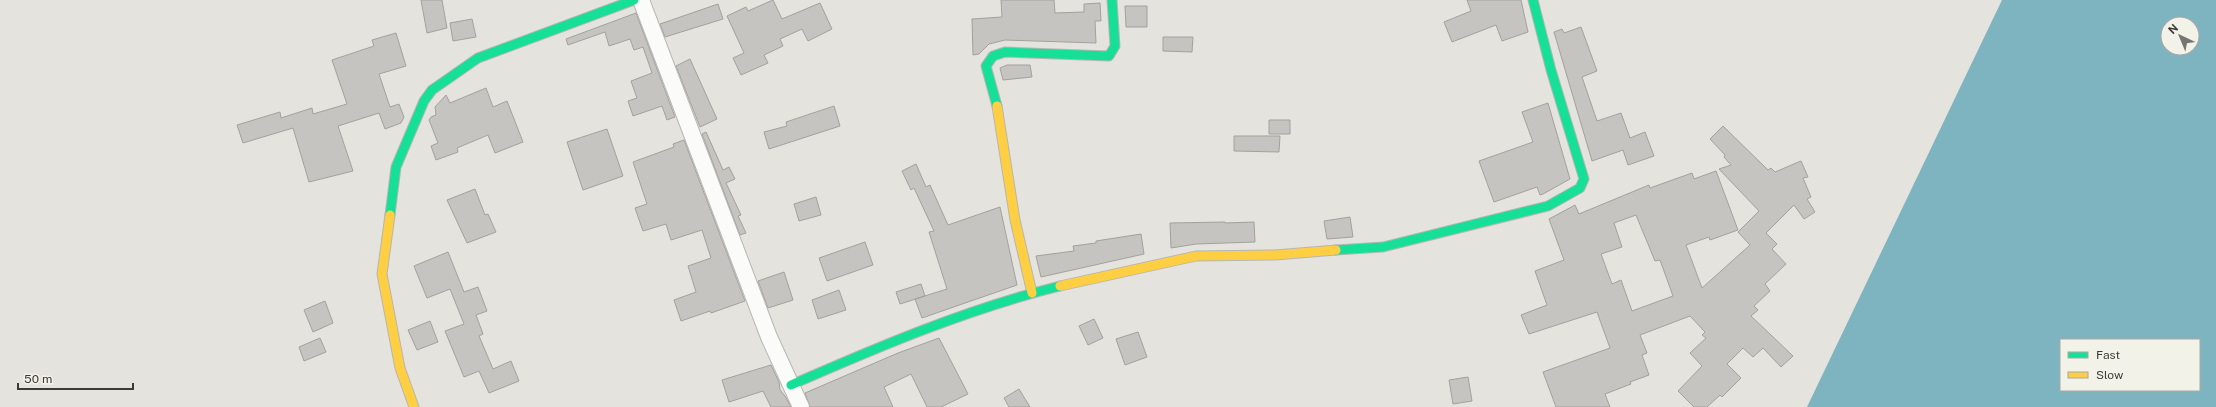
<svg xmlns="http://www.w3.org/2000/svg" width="2216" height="407" viewBox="0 0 2216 407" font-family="'Public Sans',sans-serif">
	<rect width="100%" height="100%" fill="#e4e3de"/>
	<!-- water -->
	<path fill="#7eb4c0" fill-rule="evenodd" d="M 2002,0 L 2216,0 L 2216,407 L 1807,407 ZM 2168,24 L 2192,24 L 2192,48 L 2168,48 ZM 2061,340 L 2199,340 L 2199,390 L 2061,390 Z"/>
	<!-- building -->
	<path fill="#c6c4c0" stroke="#a3a19e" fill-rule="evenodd" d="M 421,0 L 442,0 L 447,28 L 427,33 Z
		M 773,0 L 782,19 L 820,3 L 832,29 L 808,41 L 802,29 L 780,39 L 783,46 L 764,55 L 768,63 L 741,75 L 733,58 L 744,53 L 727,16 L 746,7 L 748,11 Z
		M 1001,0 L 1054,0 L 1055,13 L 1084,12 L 1084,4 L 1100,3 L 1101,21 L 1095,21 L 1096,43 L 1005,40 L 989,44 L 979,54 L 973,55 L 972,19 L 1002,17 Z
		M 1467,0 L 1521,0 L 1528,32 L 1502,41 L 1496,25 L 1452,42 L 1444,22 L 1471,11 Z
		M 718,4 L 723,19 L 665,37 L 660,24 Z
		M 1125,6 L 1147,6 L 1147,27 L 1126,27 Z
		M 636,13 L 675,117 L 667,120 L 662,106 L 633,116 L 628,101 L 637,98 L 631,81 L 652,73 L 643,47 L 634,50 L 630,39 L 609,46 L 605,32 L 568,45 L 566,39 Z
		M 472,19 L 476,37 L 453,41 L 450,23 Z
		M 1581,27 L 1597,71 L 1582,77 L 1597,121 L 1621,113 L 1630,138 L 1645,132 L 1654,156 L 1628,165 L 1623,150 L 1592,161 L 1554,32 L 1562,29 L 1564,33 Z
		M 396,33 L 406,66 L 379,74 L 390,107 L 399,104 L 404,117 L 401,123 L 385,129 L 379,113 L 338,126 L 353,171 L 309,182 L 293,128 L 243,143 L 237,125 L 280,112 L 281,118 L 312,108 L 313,114 L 347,104 L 332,60 L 374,46 L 372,40 Z
		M 1163,37 L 1193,37 L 1192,52 L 1163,51 Z
		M 690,59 L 717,119 L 700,127 L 676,66 Z
		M 1007,65 L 1030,65 L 1032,77 L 1003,80 L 1000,68 Z
		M 486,88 L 493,107 L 507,101 L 523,142 L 495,153 L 488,135 L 457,148 L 458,152 L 436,160 L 431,146 L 438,143 L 429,120 L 431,117 L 436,115 L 435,107 L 446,95 L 450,103 Z
		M 1548,103 L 1570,179 L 1543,194 L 1540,195 L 1537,187 L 1494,202 L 1479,161 L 1533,142 L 1522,112 Z
		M 834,106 L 840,126 L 769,149 L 764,132 L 787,126 L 786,122 Z
		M 1269,120 L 1290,120 L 1290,134 L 1269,134 Z
		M 1723,126 L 1768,170 L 1771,168 L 1775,172 L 1801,161 L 1808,177 L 1803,178 L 1811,197 L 1807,199 L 1815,212 L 1804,219 L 1794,205 L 1766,233 L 1777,244 L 1772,249 L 1786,264 L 1765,284 L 1770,291 L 1754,306 L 1758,310 L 1751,316 L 1793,356 L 1781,367 L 1763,348 L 1753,357 L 1743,348 L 1727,364 L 1741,378 L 1722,397 L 1720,395 L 1707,407 L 1694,407 L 1678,391 L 1702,366 L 1690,353 L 1706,338 L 1702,335 L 1705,332 L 1690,316 L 1640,335 L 1647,353 L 1642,355 L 1649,375 L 1630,382 L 1631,384 L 1605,394 L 1610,407 L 1556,407 L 1543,372 L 1610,348 L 1597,312 L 1529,334 L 1521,315 L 1547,305 L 1535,271 L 1564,260 L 1549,219 L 1575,205 L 1579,214 L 1649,185 L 1650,188 L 1692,173 L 1694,179 L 1716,171 L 1738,230 L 1710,240 L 1709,237 L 1686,245 L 1702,288 L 1750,245 L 1738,232 L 1759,211 L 1719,169 L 1731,165 L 1724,157 L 1725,155 L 1710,139 ZM 1636,215 L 1655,261 L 1660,260 L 1673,296 L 1632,311 L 1621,280 L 1612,284 L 1601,254 L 1622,247 L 1614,223 Z
		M 607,129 L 623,176 L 583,190 L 567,142 Z
		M 706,132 L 723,170 L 729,167 L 735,179 L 726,183 L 741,215 L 738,216 L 746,233 L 740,235 L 702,134 Z
		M 1234,136 L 1280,136 L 1279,152 L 1234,151 Z
		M 684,140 L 745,301 L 711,313 L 710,311 L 681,321 L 674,300 L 696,292 L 688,266 L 711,258 L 702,230 L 671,240 L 666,224 L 643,231 L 635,208 L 647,204 L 633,162 L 674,147 L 673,144 Z
		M 916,164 L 926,187 L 930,185 L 948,225 L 1000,207 L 1017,285 L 922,318 L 915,299 L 947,289 L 929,232 L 934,231 L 914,188 L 911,190 L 902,171 Z
		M 475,189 L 485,215 L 488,214 L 496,232 L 467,243 L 447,200 Z
		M 816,197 L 821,215 L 799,221 L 794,204 Z
		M 1350,217 L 1353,237 L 1327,239 L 1324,221 Z
		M 1225,222 L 1225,223 L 1254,222 L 1255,242 L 1196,244 L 1171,248 L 1170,223 Z
		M 1141,234 L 1144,254 L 1041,277 L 1036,256 L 1074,251 L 1073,246 L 1096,243 L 1096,241 Z
		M 865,242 L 873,265 L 827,281 L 819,258 Z
		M 448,252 L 464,292 L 478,287 L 487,311 L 476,315 L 483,334 L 479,336 L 493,369 L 511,361 L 519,381 L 489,393 L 479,371 L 464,377 L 445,331 L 464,324 L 450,289 L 427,298 L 414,266 Z
		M 784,272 L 793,300 L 768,308 L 758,281 Z
		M 921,284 L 925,296 L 900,304 L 896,292 Z
		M 839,290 L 846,310 L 818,319 L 812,300 Z
		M 325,301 L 333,323 L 313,332 L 304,310 Z
		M 1094,319 L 1103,338 L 1088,345 L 1079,326 Z
		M 430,321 L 438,342 L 417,350 L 408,330 Z
		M 1138,332 L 1147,357 L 1125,365 L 1116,339 Z
		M 320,338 L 326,352 L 304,361 L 299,347 Z
		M 939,338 L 968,394 L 941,407 L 927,407 L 911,374 L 884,387 L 893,407 L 810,407 L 805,393 L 898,353 Z
		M 771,365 L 779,382 L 780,390 L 785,396 L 791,407 L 771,407 L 763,391 L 729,402 L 722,380 Z
		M 1468,377 L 1472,401 L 1453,404 L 1449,380 Z
		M 1019,389 L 1030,407 L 1009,407 L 1004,398 Z"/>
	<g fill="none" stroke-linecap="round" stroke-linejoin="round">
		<defs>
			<path id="street" d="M 641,0 L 769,337 L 801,407"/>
			<path id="fast" d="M 997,106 L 986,66 L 993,56 L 1005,52 L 1109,56 L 1115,46 L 1112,0
				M 390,215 L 396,167 L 424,101 L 432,90 L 478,58 L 634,0
				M 1336,250 L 1383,247 L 1548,206 L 1580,188 L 1584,179 L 1551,70 L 1533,0
				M 791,385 C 878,347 967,309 1060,286"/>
			<path id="slow" d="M 997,106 L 1015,220 L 1032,293
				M 390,215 L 382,274 L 400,368 L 414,407
				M 1060,286 L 1196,256 L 1275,255 L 1336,250"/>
		</defs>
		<!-- street casing -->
		<use href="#street" stroke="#b7b6b3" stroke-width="18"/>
		<!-- fast casing -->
		<use href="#fast" stroke="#b7b6b3" stroke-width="11"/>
		<!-- slow casing -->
		<use href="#slow" stroke="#b7b6b3" stroke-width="11"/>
		<!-- street -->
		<use href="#street" stroke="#fbfbfa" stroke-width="16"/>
		<!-- fast -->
		<use href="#fast" stroke="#16e098" stroke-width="9"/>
		<!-- slow -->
		<use href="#slow" stroke="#ffcf43" stroke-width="9"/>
	</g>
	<!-- legend -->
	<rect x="2060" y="339" width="140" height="52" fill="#f3f2e9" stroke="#a9a8a2"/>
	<rect x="2068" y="352" width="20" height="6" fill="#16e098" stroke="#a9a8a2"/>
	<text x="2096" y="359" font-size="12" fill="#3b3a37">Fast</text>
	<rect x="2068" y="372" width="20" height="6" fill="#ffcf43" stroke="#a9a8a2"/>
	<text x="2096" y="379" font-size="12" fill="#3b3a37">Slow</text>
	<!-- north arrow -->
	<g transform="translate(2180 36) rotate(316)"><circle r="19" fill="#f3f2e9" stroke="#a9a8a2"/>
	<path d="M0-3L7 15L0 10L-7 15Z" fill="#767571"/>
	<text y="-6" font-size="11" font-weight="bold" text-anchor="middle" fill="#3b3a37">N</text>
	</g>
	<!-- scale -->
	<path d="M18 383v6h115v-6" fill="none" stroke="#3b3a37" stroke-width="2"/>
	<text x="24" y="383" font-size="12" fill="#3b3a37" stroke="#f3f2e9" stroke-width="3" paint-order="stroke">50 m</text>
</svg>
